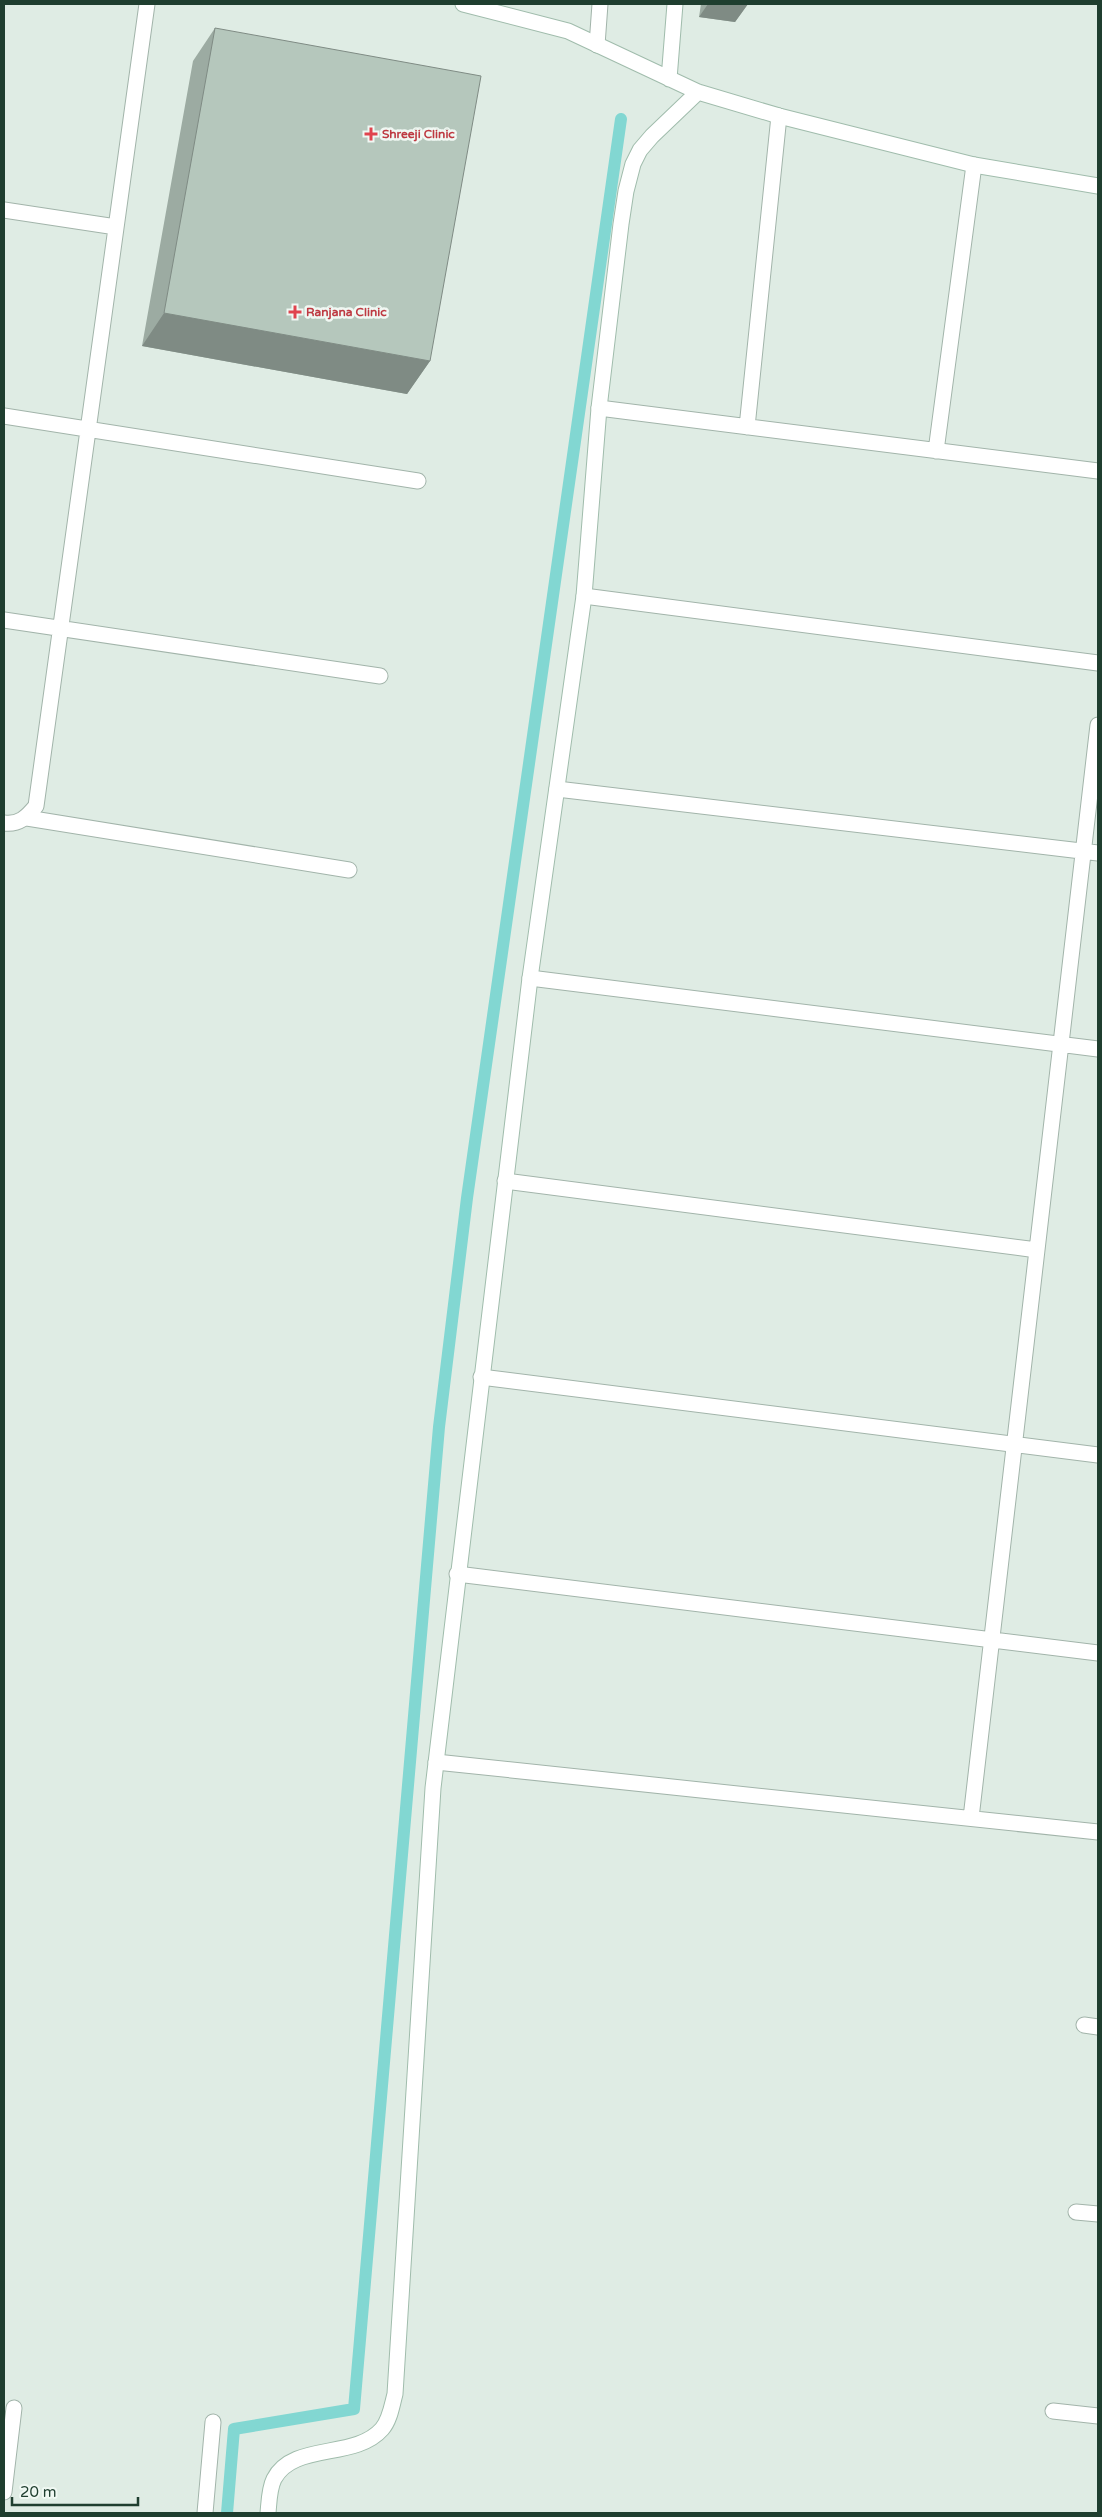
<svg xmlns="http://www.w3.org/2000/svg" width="1102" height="2517" viewBox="0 0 1102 2517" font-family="'Varela Round',sans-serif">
	<rect width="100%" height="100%" fill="#dfece4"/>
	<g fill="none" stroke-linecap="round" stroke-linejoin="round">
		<!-- stream -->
		<path stroke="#82d7d2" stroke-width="12" d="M 227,2513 L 234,2429 L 354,2409 L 439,1427 L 467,1198 L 621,119"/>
		<defs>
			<path id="street" d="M 597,45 L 600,4
				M 4,210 L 116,227
				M 599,408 L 1098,471
				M 4,416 L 418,481
				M 747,427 L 779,116
				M 936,451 L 974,165
				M 584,596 L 1098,663
				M 4,620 L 380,676
				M 557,789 L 1098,853
				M 27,818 L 349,870
				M 4,823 C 19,825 27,817 36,806 L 147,4
				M 530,978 L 1098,1049
				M 505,1181 L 1037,1250
				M 481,1377 L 1098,1455
				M 457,1574 L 1098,1653
				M 436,1762 L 1098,1832
				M 971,1818 L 1098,725
				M 1084,2025 L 1098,2027
				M 1076,2212 L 1098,2214
				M 1053,2411 L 1098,2416
				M 4,2492 L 14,2408
				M 205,2513 L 213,2422"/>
			<path id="secondary" d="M 463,4 L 568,31 L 698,92 L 779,116 L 974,165 L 1098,186
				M 669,79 L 675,4
				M 268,2513 C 269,2503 269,2489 274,2479 C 293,2442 355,2460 382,2429 C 390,2420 392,2405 395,2394 L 433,1788 L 530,978 L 584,596 L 599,408 L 621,224 L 626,191 L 633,164 L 640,150 L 652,136 L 698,92"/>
		</defs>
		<!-- street casing -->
		<use href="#street" stroke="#a2b4aa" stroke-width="17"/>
		<!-- secondary casing -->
		<use href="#secondary" stroke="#a0bcac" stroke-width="17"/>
		<!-- street -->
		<use href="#street" stroke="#fff" stroke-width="15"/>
		<!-- secondary -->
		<use href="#secondary" stroke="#fff" stroke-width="15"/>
	</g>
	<!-- wall -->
	<path fill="#9caba2" d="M 701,4 L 748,4 L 735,22 L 699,17 Z
		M 215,28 L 430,361 L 407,394 L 142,346 L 193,61 Z"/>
	<!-- shaded-wall -->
	<path fill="#7f8b84" d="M 708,4 L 748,4 L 735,22 L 699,17 Z
		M 164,313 L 430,361 L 407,394 L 142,346 Z"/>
	<!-- building -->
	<path fill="#b5c7bc" stroke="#7f8b84" d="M 215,28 L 481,76 L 430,361 L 164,313 Z"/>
	<!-- markers -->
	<g fill="#e0444e" stroke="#f0f8f3" stroke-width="2">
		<path d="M368.5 126.5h5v5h5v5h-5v5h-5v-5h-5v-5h5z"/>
		<path d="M292.5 304.5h5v5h5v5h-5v5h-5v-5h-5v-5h5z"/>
	</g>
	<g text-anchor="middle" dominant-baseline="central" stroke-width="5" stroke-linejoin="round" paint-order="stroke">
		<!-- health labels -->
		<g font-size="12" font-weight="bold" fill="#be3a42" stroke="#f0f8f3" text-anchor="start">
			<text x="382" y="134">Shreeji Clinic</text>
			<text x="306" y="312">Ranjana Clinic</text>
		</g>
	</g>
	<!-- border -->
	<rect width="1102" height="2517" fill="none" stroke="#1f3e2f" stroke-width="10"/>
	<!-- scale -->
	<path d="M12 2497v8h126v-8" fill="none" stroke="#1f3e2f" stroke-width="2.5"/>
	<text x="20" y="2497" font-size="15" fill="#1f3e2f" stroke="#f0f8f3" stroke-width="4" paint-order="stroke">20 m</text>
</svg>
